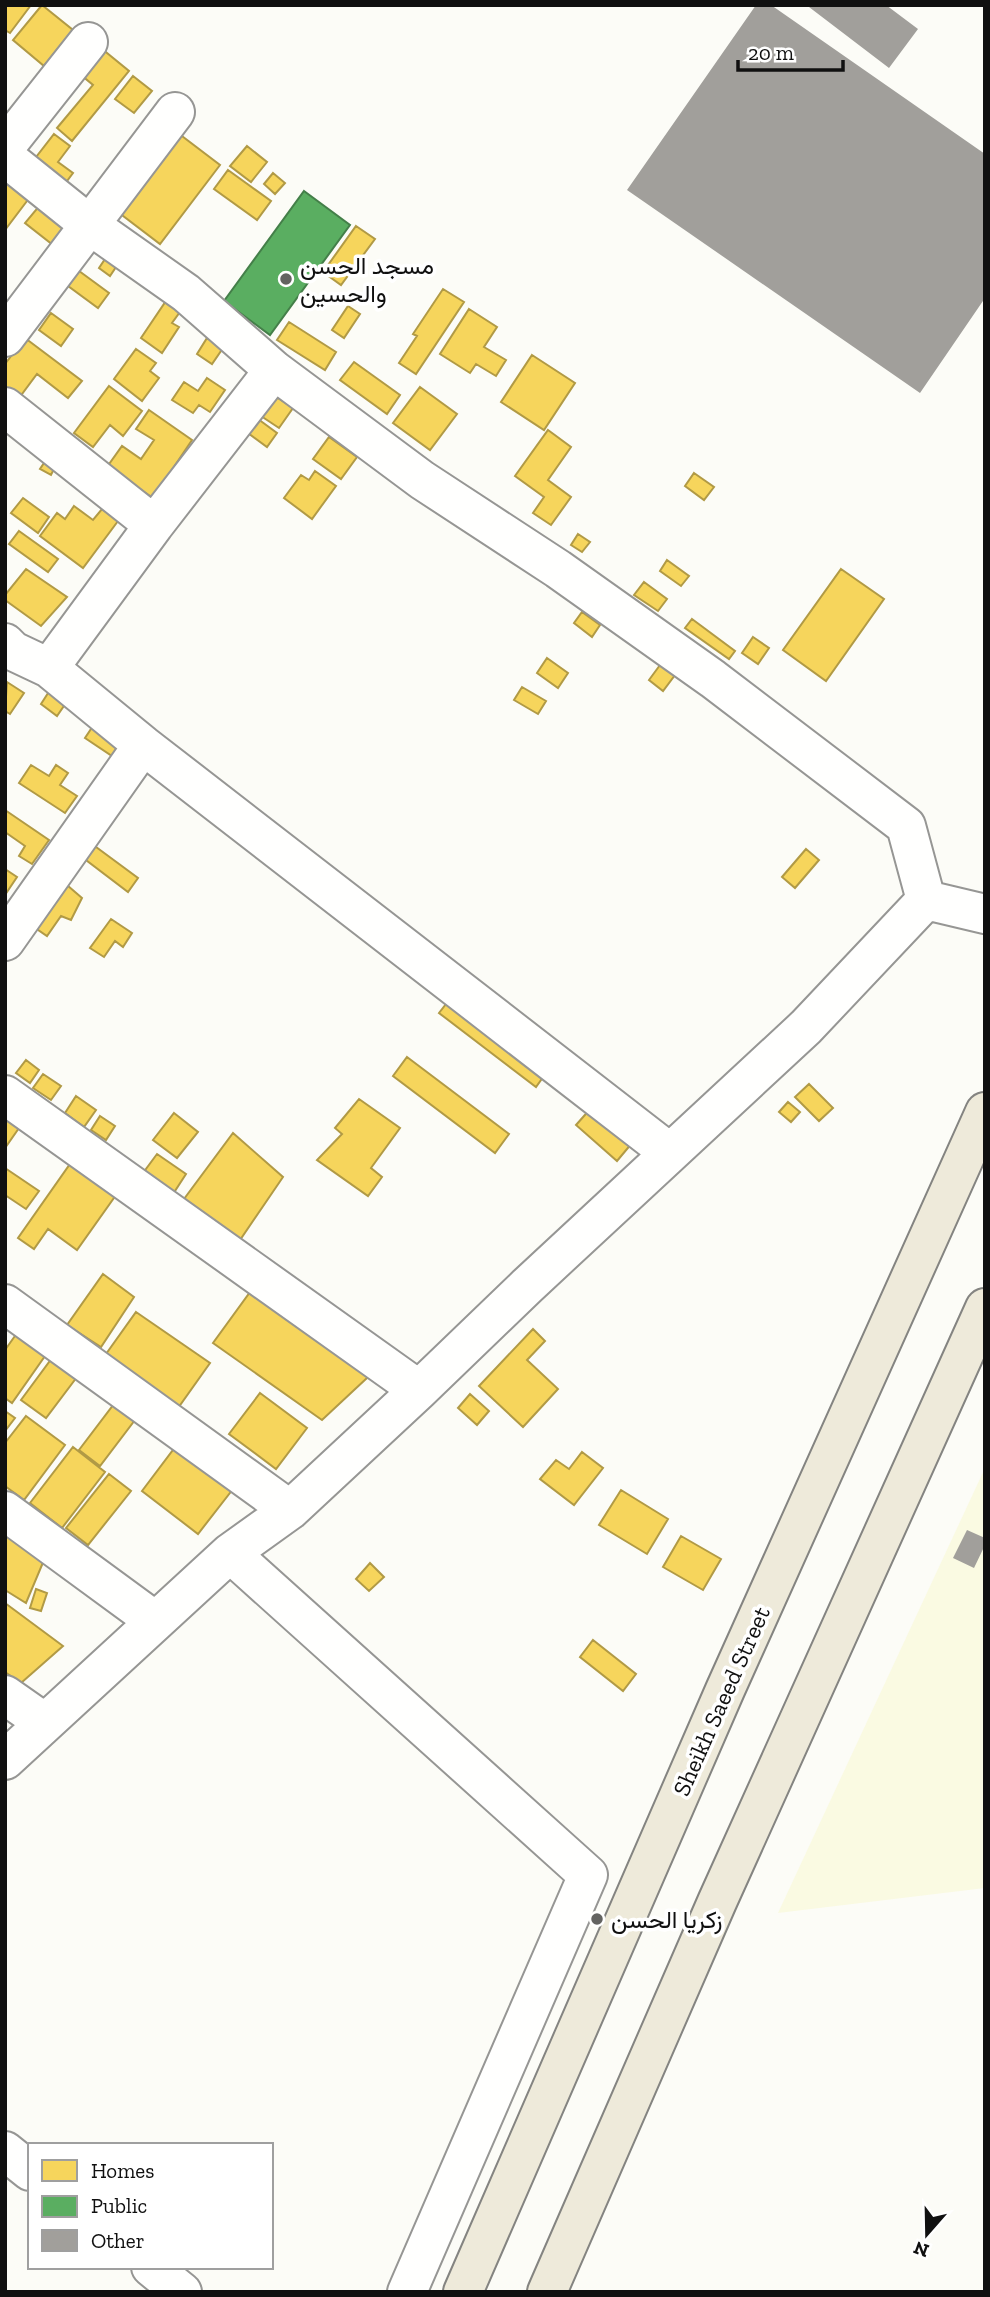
<svg xmlns="http://www.w3.org/2000/svg" width="990" height="2297" viewBox="0 0 990 2297" font-family="'Zilla Slab',Vazirmatn,serif">
	<rect width="100%" height="100%" fill="#fcfcf7"/>
	<!-- farmland -->
	<path fill="#fafae2" d="M 985,1468 L 985,1888 L 778,1913 Z"/>
	<!-- homes -->
	<path fill="#f6d55c" stroke="#b19a45" stroke-width="2" d="M 5,5 L 31,5 L 10,33 L 5,30 Z
		M 42,5 L 73,30 L 44,66 L 13,40 Z
		M 96,44 L 129,71 L 72,141 L 57,128 L 93,85 L 75,70 Z
		M 133,76 L 152,91 L 134,113 L 115,99 Z
		M 174,130 L 220,165 L 160,244 L 114,209 Z
		M 54,134 L 70,146 L 58,162 L 73,173 L 64,185 L 33,161 Z
		M 247,146 L 267,162 L 251,182 L 230,166 Z
		M 228,170 L 271,201 L 257,220 L 214,189 Z
		M 273,173 L 285,183 L 275,194 L 264,184 Z
		M 5,178 L 30,197 L 5,230 Z
		M 40,205 L 68,225 L 53,245 L 25,223 Z
		M 356,226 L 375,239 L 341,285 L 323,272 Z
		M 109,253 L 120,261 L 110,276 L 99,268 Z
		M 75,268 L 109,293 L 98,308 L 64,283 Z
		M 443,289 L 464,302 L 416,374 L 399,363 L 417,336 L 413,334 Z
		M 170,295 L 185,305 L 172,323 L 179,327 L 162,353 L 141,338 Z
		M 348,306 L 360,314 L 344,338 L 332,330 Z
		M 469,309 L 497,327 L 484,347 L 506,360 L 496,376 L 476,364 L 470,373 L 440,354 Z
		M 51,313 L 73,329 L 61,346 L 39,330 Z
		M 289,322 L 336,352 L 325,370 L 277,340 Z
		M 25,338 L 82,381 L 68,398 L 37,374 L 19,398 L 5,387 L 5,364 Z
		M 207,338 L 223,348 L 212,364 L 197,354 Z
		M 136,349 L 156,363 L 150,371 L 159,378 L 142,401 L 114,379 Z
		M 532,355 L 575,383 L 544,430 L 501,402 Z
		M 354,362 L 400,395 L 387,414 L 340,380 Z
		M 207,378 L 225,390 L 210,412 L 199,405 L 193,413 L 172,400 L 184,382 L 198,391 Z
		M 109,386 L 142,411 L 123,436 L 110,425 L 93,447 L 74,433 Z
		M 420,387 L 457,414 L 430,450 L 393,423 Z
		M 275,396 L 293,408 L 279,428 L 261,416 Z
		M 149,410 L 192,440 L 153,498 L 107,467 L 122,446 L 141,459 L 154,440 L 136,429 Z
		M 258,419 L 277,433 L 267,447 L 248,433 Z
		M 548,430 L 571,447 L 548,480 L 571,497 L 551,525 L 533,513 L 544,497 L 515,476 Z
		M 329,437 L 357,457 L 341,479 L 313,459 Z
		M 46,460 L 56,465 L 51,475 L 40,469 Z
		M 315,471 L 336,486 L 312,519 L 284,498 L 301,475 L 309,480 Z
		M 694,473 L 714,487 L 704,500 L 685,486 Z
		M 23,498 L 49,517 L 38,533 L 11,513 Z
		M 74,506 L 93,520 L 102,509 L 118,521 L 83,568 L 40,536 L 57,513 L 65,519 Z
		M 19,531 L 58,559 L 48,572 L 9,544 Z
		M 578,534 L 590,542 L 582,552 L 571,545 Z
		M 667,560 L 689,576 L 681,586 L 660,571 Z
		M 26,569 L 67,597 L 41,626 L 5,600 L 5,595 Z
		M 841,569 L 884,599 L 826,681 L 783,650 Z
		M 644,582 L 667,599 L 658,611 L 634,595 Z
		M 582,612 L 600,625 L 592,637 L 574,623 Z
		M 692,619 L 735,651 L 729,659 L 685,628 Z
		M 753,637 L 769,648 L 758,664 L 742,653 Z
		M 547,658 L 568,673 L 558,688 L 537,673 Z
		M 660,665 L 675,675 L 663,691 L 649,680 Z
		M 7,682 L 24,693 L 10,714 L 5,711 Z
		M 52,687 L 68,700 L 57,716 L 41,704 Z
		M 522,687 L 546,701 L 538,714 L 514,700 Z
		M 95,723 L 121,741 L 112,756 L 85,738 Z
		M 31,765 L 49,776 L 56,765 L 68,773 L 60,785 L 77,796 L 65,813 L 19,783 Z
		M 5,810 L 49,840 L 32,864 L 19,856 L 25,846 L 5,832 Z
		M 92,844 L 138,878 L 128,892 L 82,857 Z
		M 806,849 L 819,860 L 795,888 L 782,877 Z
		M 5,869 L 17,877 L 5,895 Z
		M 60,879 L 82,898 L 71,920 L 61,916 L 47,936 L 28,923 Z
		M 111,919 L 132,933 L 123,947 L 115,941 L 104,957 L 90,948 Z
		M 450,999 L 546,1073 L 536,1087 L 439,1013 Z
		M 407,1057 L 509,1134 L 495,1153 L 393,1076 Z
		M 26,1060 L 39,1070 L 30,1083 L 16,1073 Z
		M 43,1074 L 61,1086 L 51,1100 L 33,1088 Z
		M 809,1084 L 833,1108 L 819,1121 L 795,1097 Z
		M 76,1096 L 96,1110 L 84,1127 L 65,1113 Z
		M 359,1099 L 400,1128 L 371,1168 L 382,1177 L 368,1196 L 317,1160 L 342,1134 L 335,1128 Z
		M 788,1102 L 800,1112 L 791,1122 L 779,1112 Z
		M 592,1107 L 632,1143 L 617,1161 L 576,1125 Z
		M 174,1113 L 198,1132 L 177,1158 L 153,1140 Z
		M 100,1116 L 115,1126 L 106,1140 L 91,1130 Z
		M 5,1118 L 19,1128 L 5,1148 Z
		M 233,1133 L 283,1177 L 240,1240 L 184,1199 Z
		M 157,1154 L 186,1174 L 173,1194 L 143,1173 Z
		M 70,1164 L 116,1195 L 77,1250 L 48,1229 L 34,1249 L 18,1238 Z
		M 5,1168 L 39,1191 L 26,1209 L 5,1195 Z
		M 103,1274 L 134,1297 L 101,1347 L 67,1325 Z
		M 253,1288 L 368,1377 L 322,1420 L 213,1343 Z
		M 136,1312 L 210,1363 L 178,1408 L 106,1354 Z
		M 22,1326 L 52,1346 L 12,1403 L 5,1398 L 5,1350 Z
		M 533,1329 L 545,1341 L 527,1360 L 558,1389 L 523,1427 L 479,1386 Z
		M 55,1354 L 80,1373 L 46,1418 L 21,1400 Z
		M 260,1393 L 307,1428 L 276,1469 L 229,1434 Z
		M 470,1394 L 489,1411 L 477,1425 L 458,1408 Z
		M 117,1400 L 138,1416 L 100,1466 L 79,1450 Z
		M 5,1411 L 15,1418 L 5,1431 Z
		M 26,1416 L 65,1445 L 24,1500 L 5,1486 L 5,1443 Z
		M 176,1446 L 233,1489 L 198,1534 L 142,1491 Z
		M 73,1447 L 105,1472 L 62,1528 L 30,1503 Z
		M 582,1452 L 603,1468 L 574,1505 L 540,1479 L 556,1460 L 569,1469 Z
		M 109,1474 L 131,1491 L 88,1545 L 66,1528 Z
		M 621,1490 L 668,1519 L 647,1554 L 599,1525 Z
		M 14,1523 L 47,1553 L 26,1603 L 5,1590 L 5,1537 Z
		M 681,1536 L 721,1559 L 703,1590 L 663,1567 Z
		M 370,1563 L 384,1577 L 369,1591 L 356,1579 Z
		M 36,1589 L 47,1593 L 41,1611 L 30,1608 Z
		M 5,1603 L 63,1646 L 21,1683 L 5,1672 Z
		M 593,1640 L 636,1674 L 623,1691 L 580,1657 Z"/>
	<!-- public -->
	<path fill="#5aae61" stroke="#447f49" stroke-width="2" d="M 304,191 L 350,225 L 270,335 L 224,301 Z"/>
	<!-- building -->
	<path fill="#a19f9b" d="M 756,5 L 771,5 L 985,154 L 985,298 L 920,393 L 627,190 Z
		M 810,5 L 886,5 L 918,29 L 889,68 L 809,7 Z
		M 967,1530 L 985,1538 L 985,1545 L 974,1568 L 953,1558 Z"/>
	<g fill="none" stroke-linecap="round" stroke-linejoin="round">
		<defs>
			<path id="minor" d="M 5,147 L 88,42
				M 5,157 L 91,226 L 186,293 L 274,370 L 422,480 L 558,569 L 713,679 L 906,826 L 926,900 L 985,914
				M 5,337 L 175,112
				M 5,407 L 154,525
				M 5,643 L 13,651 L 49,668 L 143,745 L 5,941
				M 49,668 L 154,525 L 274,370
				M 143,745 L 670,1153
				M 5,1095 L 419,1390
				M 5,1304 L 290,1510
				M 5,1511 L 155,1621
				M 230,1553 L 588,1875 L 407,2292
				M 5,1695 L 45,1723
				M 5,1760 L 230,1553 L 290,1510 L 419,1390 L 527,1286 L 806,1027 L 926,900
				M 5,2151 L 30,2171
				M 151,2267 L 182,2292"/>
			<path id="major" d="M 463,2292 L 725,1690 L 985,1112
				M 547,2292 L 717,1902 L 985,1308"/>
		</defs>
		<!-- minor casing -->
		<use href="#minor" stroke="#969694" stroke-width="42"/>
		<!-- major casing -->
		<use href="#major" stroke="#848481" stroke-width="42"/>
		<!-- minor -->
		<use href="#minor" stroke="#fffffe" stroke-width="38"/>
		<!-- major -->
		<use href="#major" stroke="#eeeada" stroke-width="38"/>
	</g>
	<!-- markers -->
	<g fill="#636361" stroke="#fff" stroke-width="2.5">
		<circle cx="286" cy="279" r="7"/>
		<circle cx="597" cy="1919" r="7"/>
	</g>
	<g text-anchor="middle" dominant-baseline="central" stroke-width="7" stroke-linejoin="round" paint-order="stroke">
		<!-- poi labels -->
		<g font-size="24" fill="#101010" stroke="#fff" text-anchor="start">
			<text x="300" y="265">مسجد الحسن<tspan x="300" dy="28">والحسين</tspan></text>
			<text x="611" y="1919">زكريا الحسن</text>
		</g>
		<!-- street labels -->
		<g font-size="24" fill="#101010" stroke="#fff">
			<text transform="translate(721 1701) rotate(-66)">Sheikh Saeed Street</text>
		</g>
	</g>
	<!-- border -->
	<rect width="990" height="2297" fill="none" stroke="#101010" stroke-width="14"/>
	<!-- legend -->
	<rect x="28" y="2143" width="245" height="126" fill="#ffffff" stroke="#9f9f9f" stroke-width="2"/>
	<rect x="42" y="2160" width="35" height="21" fill="#f6d55c" stroke="#9f9f9f" stroke-width="2"/>
	<text x="91" y="2178" font-size="21" fill="#101010">Homes</text>
	<rect x="42" y="2196" width="35" height="21" fill="#5aae61" stroke="#9f9f9f" stroke-width="2"/>
	<text x="91" y="2213" font-size="21" fill="#101010">Public</text>
	<rect x="42" y="2230" width="35" height="21" fill="#a19f9b" stroke="#9f9f9f" stroke-width="2"/>
	<text x="91" y="2248" font-size="21" fill="#101010">Other</text>
	<!-- north arrow -->
	<g transform="translate(927 2234) rotate(200)" stroke="#ffffff" stroke-width="5" paint-order="stroke">
	<path d="M0-5L12 26L0 18L-12 26Z" fill="#101010"/>
	<text y="-10" font-size="19" font-weight="bold" text-anchor="middle" fill="#101010">N</text>
	</g>
	<!-- scale -->
	<path d="M738 60v10h105v-10" fill="none" stroke="#101010" stroke-width="3.5"/>
	<text x="748" y="60" font-size="21" fill="#101010" stroke="#ffffff" stroke-width="5" paint-order="stroke">20 m</text>
</svg>
